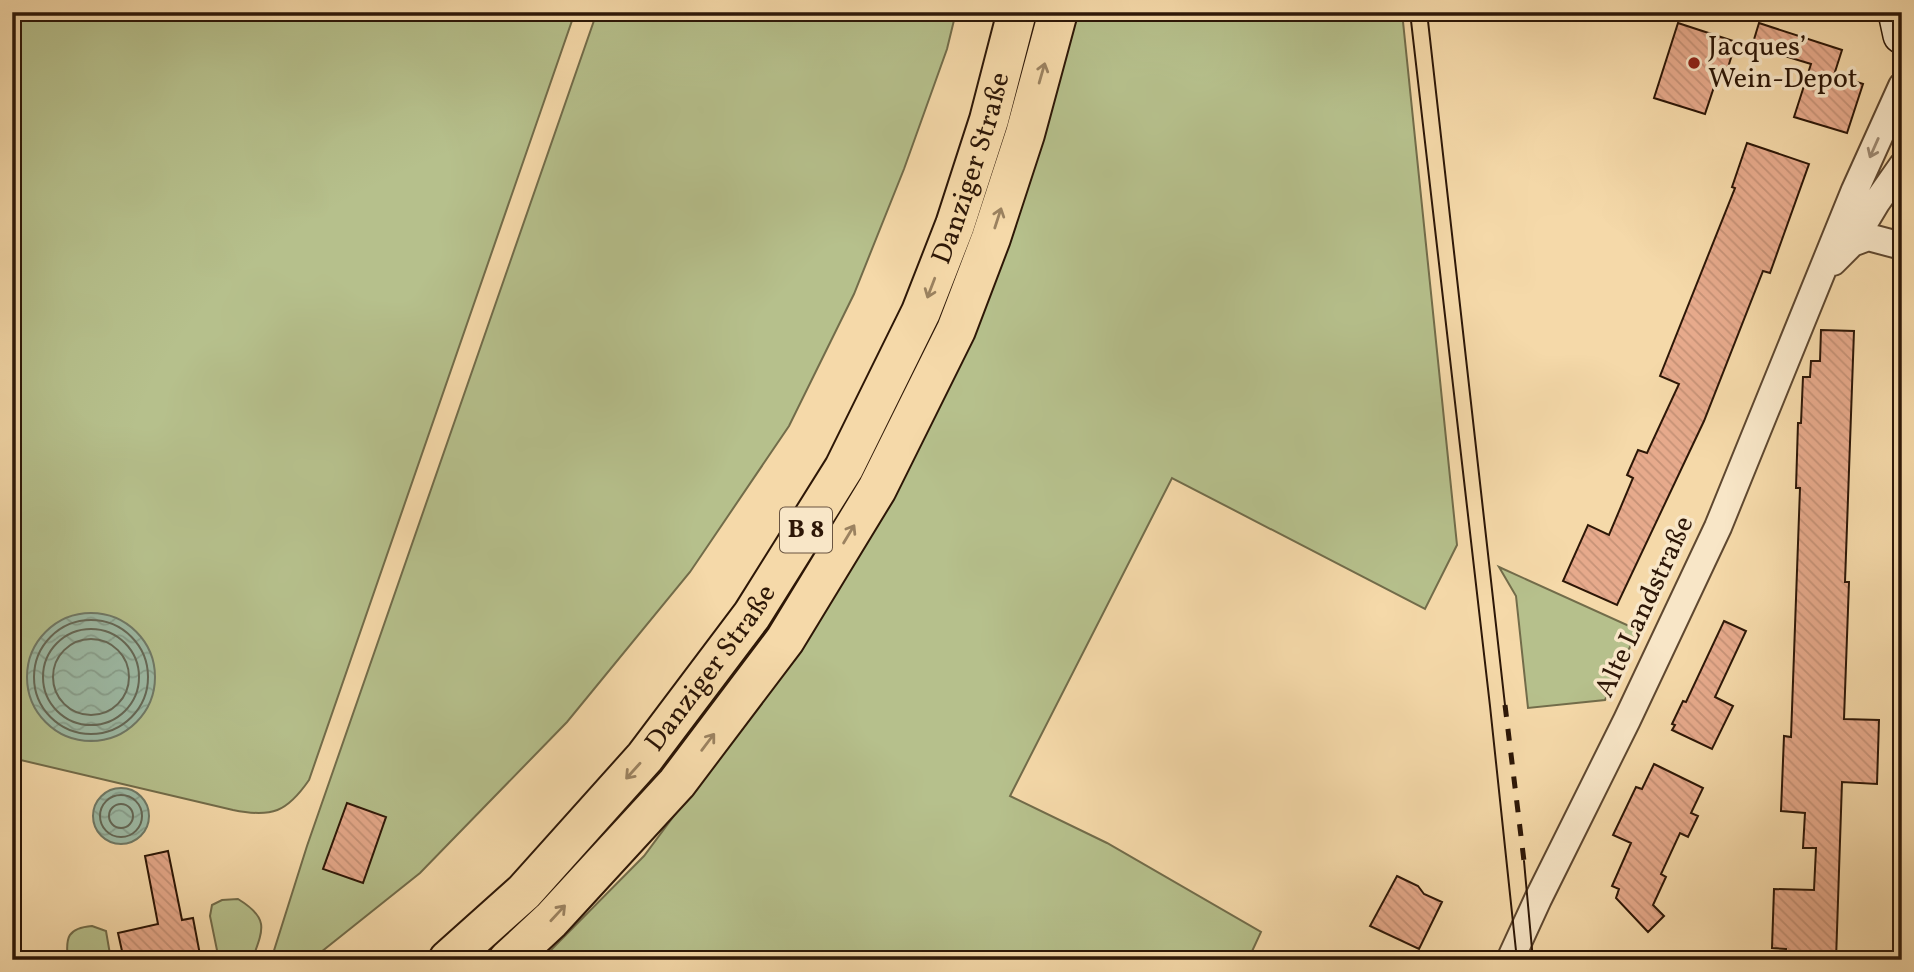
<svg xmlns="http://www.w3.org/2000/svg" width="1914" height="972" viewBox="0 0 1914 972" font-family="Vollkorn,serif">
	<defs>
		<pattern id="water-waves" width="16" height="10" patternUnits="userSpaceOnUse" patternTransform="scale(1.75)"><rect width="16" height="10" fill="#9dbaa5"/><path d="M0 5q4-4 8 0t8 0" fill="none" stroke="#889f8d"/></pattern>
		<pattern id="building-back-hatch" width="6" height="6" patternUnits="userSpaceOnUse" patternTransform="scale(1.75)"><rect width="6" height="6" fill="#e7aa8c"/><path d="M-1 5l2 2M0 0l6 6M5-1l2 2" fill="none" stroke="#c69277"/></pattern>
	</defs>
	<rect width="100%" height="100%" fill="#f5d9a9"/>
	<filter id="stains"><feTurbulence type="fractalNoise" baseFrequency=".00286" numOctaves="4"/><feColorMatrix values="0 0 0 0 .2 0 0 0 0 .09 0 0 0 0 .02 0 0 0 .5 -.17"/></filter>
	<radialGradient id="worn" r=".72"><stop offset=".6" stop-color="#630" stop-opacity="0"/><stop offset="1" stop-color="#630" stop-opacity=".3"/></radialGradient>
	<!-- grass -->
	<path fill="#b6c08c" stroke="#726c4a" stroke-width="2" d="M 12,12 L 575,12 L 309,780 C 287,812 272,818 233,810 L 12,758 Z
		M 597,12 L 956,12 L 947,49 L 904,169 L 854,294 L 789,426 L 690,572 L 567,722 L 420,873 L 311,960 L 271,960 L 307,846 Z
		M 1076,12 L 1402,12 L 1457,545 L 1425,609 L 1172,478 L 1010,796 L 1107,843 L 1261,932 L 1248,960 L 541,960 L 644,856 L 768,689 L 893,493 Z
		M 1499,567 L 1638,630 L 1605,700 L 1528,708 L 1516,596 Z
		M 238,899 C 269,918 264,928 252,960 L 219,960 L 210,916 L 212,905 L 222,900 Z
		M 92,926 L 106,931 L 111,960 L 68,960 C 65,937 68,928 92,926 Z"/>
	<!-- water -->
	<path fill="url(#water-waves)" stroke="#707966" stroke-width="2" d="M27 677a64 64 0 1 1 128 0a64 64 0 1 1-128 0Z
		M93 816a28 28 0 1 1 56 0a28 28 0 1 1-56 0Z"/>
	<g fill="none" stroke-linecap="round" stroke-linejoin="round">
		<!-- shore -->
		<path stroke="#656856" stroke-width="2" d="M34 677a57 57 0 1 1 114 0a57 57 0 1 1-114 0Z
			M43 677a48 48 0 1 1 96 0a48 48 0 1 1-96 0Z
			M53 677a38 38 0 1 1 76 0a38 38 0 1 1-76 0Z
			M100 816a21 21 0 1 1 42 0a21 21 0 1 1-42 0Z
			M109 816a12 12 0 1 1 24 0a12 12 0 1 1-24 0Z"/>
	</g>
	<!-- building -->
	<path fill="url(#building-back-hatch)" stroke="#2d1707" stroke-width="2" d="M 1678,23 L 1736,42 L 1724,80 L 1717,78 L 1705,114 L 1654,98 Z
		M 1759,23 L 1842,50 L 1834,75 L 1863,84 L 1847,133 L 1794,117 L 1811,64 L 1752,46 Z
		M 1747,143 L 1809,164 L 1770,273 L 1763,271 L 1704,421 L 1617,605 L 1563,581 L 1588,525 L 1609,535 L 1633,478 L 1627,475 L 1638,450 L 1647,453 L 1679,384 L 1660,376 L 1735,188 L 1732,187 Z
		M 1821,330 L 1854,331 L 1845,582 L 1849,582 L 1844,719 L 1879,720 L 1877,784 L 1842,782 L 1836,960 L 1786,960 L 1786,949 L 1772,948 L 1774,889 L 1814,890 L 1816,848 L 1803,848 L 1805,813 L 1781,811 L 1784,736 L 1791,737 L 1800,488 L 1796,488 L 1798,423 L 1801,423 L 1803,377 L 1810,377 L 1811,361 L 1820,361 Z
		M 1724,621 L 1746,631 L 1715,697 L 1733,706 L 1712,749 L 1672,730 L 1675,725 L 1672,724 L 1683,701 L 1686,702 Z
		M 1654,764 L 1703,788 L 1691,813 L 1698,816 L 1688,837 L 1680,833 L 1661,874 L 1666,877 L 1653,905 L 1664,916 L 1648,932 L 1616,898 L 1619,889 L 1612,886 L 1631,843 L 1613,835 L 1636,787 L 1642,789 Z
		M 347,803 L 386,817 L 363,883 L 323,869 Z
		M 168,851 L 182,920 L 193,918 L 201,960 L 124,960 L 118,933 L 158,924 L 145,856 Z
		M 1397,876 L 1418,886 L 1424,894 L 1442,902 L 1419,949 L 1370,926 Z"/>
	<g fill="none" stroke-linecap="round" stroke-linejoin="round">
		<defs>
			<path id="street" d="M 1852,243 L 1868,237 L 1902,246
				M 1833,262 L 1852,243 L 1876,203 L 1902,166
				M 1510,960 L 1538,899 L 1627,720 L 1718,527 L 1855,190 L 1902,86"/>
			<path id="secondary" d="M 1897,12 L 1902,35"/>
			<g id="highway">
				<path id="s1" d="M 448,960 L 524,892 L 645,757 L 752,615 L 844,468 L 921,312 L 955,225 L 989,120 L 1017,12"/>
				<path d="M 508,960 L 551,920 L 677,783 L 785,640 L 877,489 L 956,330 L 991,238 L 1025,134 L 1058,12"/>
			</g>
		</defs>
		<!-- street casing -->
		<use href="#street" stroke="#5f4830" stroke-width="30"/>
		<!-- secondary casing -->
		<use href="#secondary" stroke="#2d1707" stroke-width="40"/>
		<!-- highway casing -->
		<use href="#highway" stroke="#2d1707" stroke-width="42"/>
		<!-- street -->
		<use href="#street" stroke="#f8e6c7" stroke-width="26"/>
		<!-- secondary -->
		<use href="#secondary" stroke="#f8e6c7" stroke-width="37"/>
		<!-- highway -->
		<use href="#highway" stroke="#f5d9a9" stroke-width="38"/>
		<!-- tram -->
		<path stroke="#2d1707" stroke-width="2" d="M 1410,12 L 1490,706 L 1517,960
			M 1427,12 L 1505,705
			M 1524,861 L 1533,960"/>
		<!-- rail -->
		<path stroke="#2d1707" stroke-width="5" stroke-dasharray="12 12" stroke-linecap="butt" d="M 1505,705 L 1524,861"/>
	</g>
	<!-- one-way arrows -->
	<defs><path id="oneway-shaft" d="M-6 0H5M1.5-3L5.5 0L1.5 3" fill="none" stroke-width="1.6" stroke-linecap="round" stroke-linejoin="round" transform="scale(1.75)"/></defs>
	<g stroke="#9b8260">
		<use href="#oneway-shaft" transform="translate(1042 73) rotate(-74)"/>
		<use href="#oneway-shaft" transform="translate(998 218) rotate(-72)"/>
		<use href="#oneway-shaft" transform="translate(931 288) rotate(111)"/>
		<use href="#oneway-shaft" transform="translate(849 534) rotate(-59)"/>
		<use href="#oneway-shaft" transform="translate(708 742) rotate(-53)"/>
		<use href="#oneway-shaft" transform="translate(633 771) rotate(132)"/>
		<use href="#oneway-shaft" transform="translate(558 913) rotate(-47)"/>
	</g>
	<use stroke="#9d8971" href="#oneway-shaft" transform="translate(1874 148) rotate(114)"/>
	<!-- markers -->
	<circle fill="#8f2418" stroke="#f8e6c7" stroke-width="2.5" cx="1694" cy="63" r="7"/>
	<g text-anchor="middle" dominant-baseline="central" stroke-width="7" stroke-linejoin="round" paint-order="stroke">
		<!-- shield labels -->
		<rect fill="#f8e6c7" stroke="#6a5541" stroke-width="2" x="780" y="507.5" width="52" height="45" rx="5"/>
		<g font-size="26" font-weight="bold" fill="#2d1707">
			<text x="806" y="530">B 8</text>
		</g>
		<!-- poi labels -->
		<g font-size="28" fill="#2d1707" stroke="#f8e6c7" text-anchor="start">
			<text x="1708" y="47">Jacques’<tspan x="1708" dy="32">Wein-Depot</tspan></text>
		</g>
		<!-- street labels -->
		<g font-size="28" fill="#2d1707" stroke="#f8e6c7">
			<text stroke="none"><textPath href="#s1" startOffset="961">Danziger Straße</textPath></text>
			<text transform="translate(1645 607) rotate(-65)">Alte Landstraße</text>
			<text stroke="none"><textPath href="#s1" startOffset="394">Danziger Straße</textPath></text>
		</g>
	</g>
	<!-- margin -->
	<rect width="1914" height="972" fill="none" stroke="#f5d9a9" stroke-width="42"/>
	<rect x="14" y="14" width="1886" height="944" fill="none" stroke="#2d1707" stroke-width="3.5"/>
	<rect x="21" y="21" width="1872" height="930" fill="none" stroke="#2d1707" stroke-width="2"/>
	<rect width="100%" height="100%" filter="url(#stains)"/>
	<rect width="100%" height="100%" fill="url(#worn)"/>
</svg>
